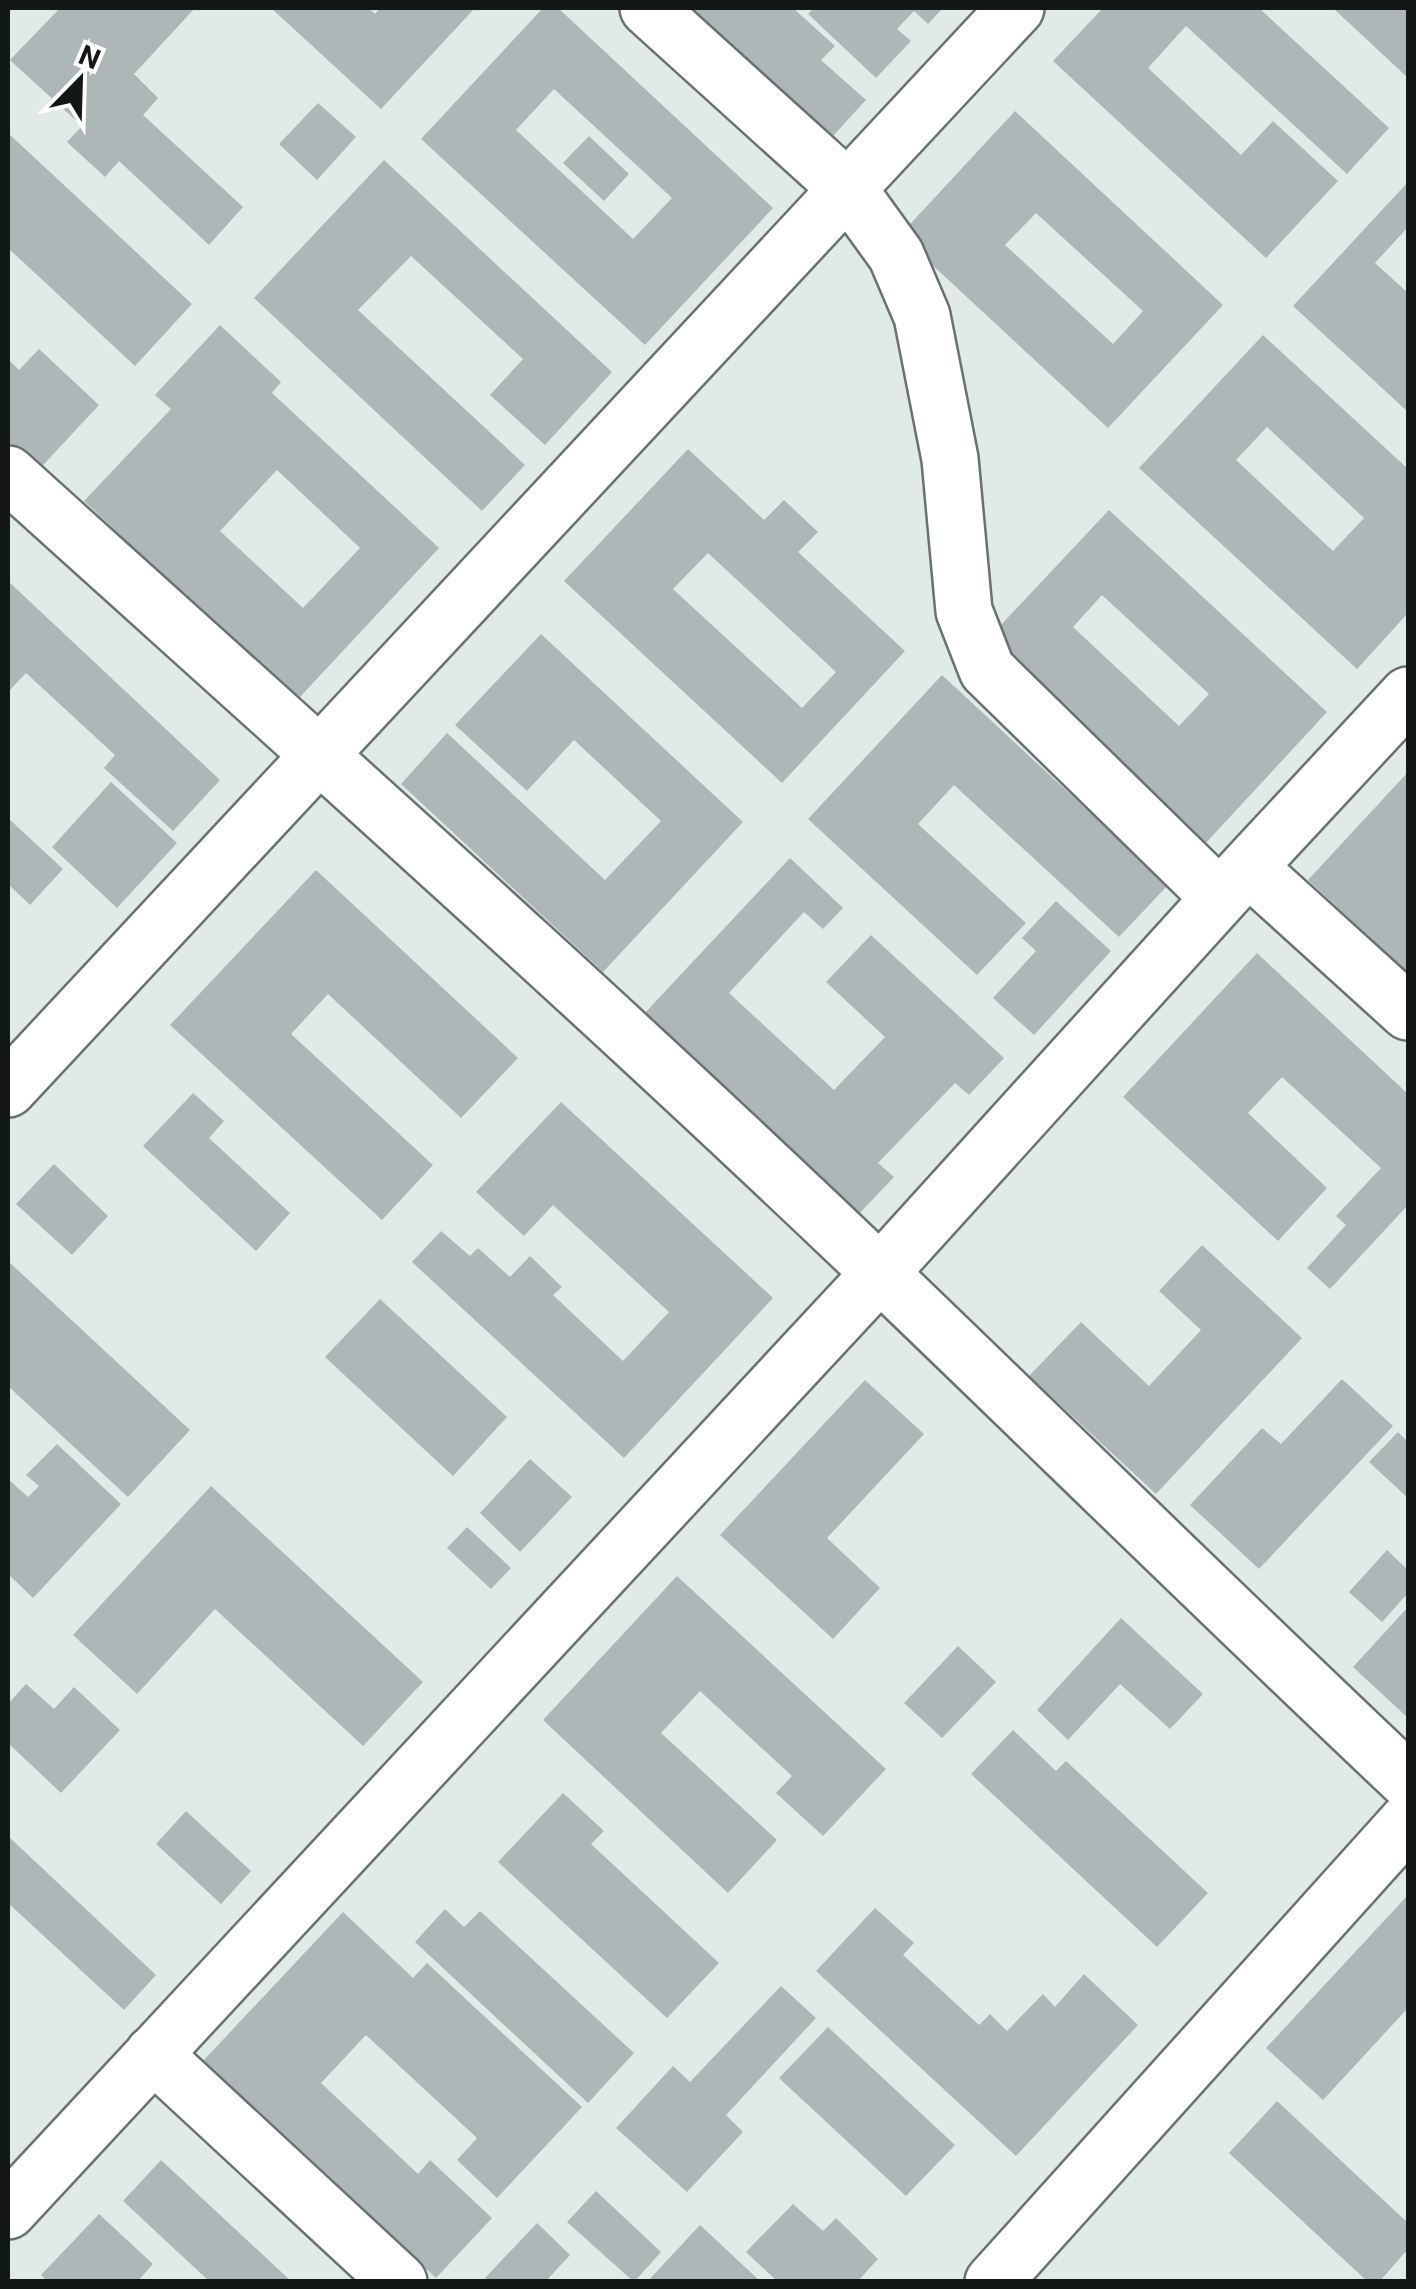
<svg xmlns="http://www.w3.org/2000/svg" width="1416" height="2289" viewBox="0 0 1416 2289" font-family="Roboto,sans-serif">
	<rect width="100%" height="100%" fill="#e0eae7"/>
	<!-- building -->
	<path fill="#adb7b8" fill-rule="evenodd" d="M 60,8 L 195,8 L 134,74 L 158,98 L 143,115 L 243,207 L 209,245 L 119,161 L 105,177 L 67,142 L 82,126 L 10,60 Z
		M 271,8 L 368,8 L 375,14 L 380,8 L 475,8 L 381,109 Z
		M 543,8 L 558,8 L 773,208 L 645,345 L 421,139 ZM 554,89 L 672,198 L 633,239 L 516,130 Z
		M 686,8 L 793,8 L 835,46 L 821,60 L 866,100 L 831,138 Z
		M 814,8 L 943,8 L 928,24 L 914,11 L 897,29 L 911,41 L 876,78 L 808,14 Z
		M 1103,8 L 1259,8 L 1389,128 L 1347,174 L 1186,26 L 1148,68 L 1241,155 L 1273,121 L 1338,181 L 1266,258 L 1053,61 Z
		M 1333,8 L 1408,8 L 1408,78 Z
		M 318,103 L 356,137 L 317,180 L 279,144 Z
		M 1015,111 L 1223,305 L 1108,428 L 900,235 ZM 1036,213 L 1143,311 L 1113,344 L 1005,245 Z
		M 8,133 L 192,304 L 135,366 L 8,248 Z
		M 589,136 L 629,174 L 604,201 L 563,163 Z
		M 384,160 L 612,372 L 545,445 L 490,395 L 523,359 L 411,256 L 358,310 L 525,465 L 482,511 L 254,298 Z
		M 1408,182 L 1408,227 L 1375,263 L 1408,293 L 1408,412 L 1293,306 Z
		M 220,325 L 281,382 L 272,393 L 439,548 L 298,699 L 184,593 L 175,603 L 105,539 L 114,529 L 84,501 L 171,409 L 155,395 ZM 277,470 L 360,548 L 303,608 L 220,531 Z
		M 1263,335 L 1408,469 L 1408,613 L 1357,669 L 1139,468 ZM 1267,427 L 1364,518 L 1333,551 L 1236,460 Z
		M 39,349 L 99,405 L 32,477 L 8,454 L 8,359 L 19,370 Z
		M 688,449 L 764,520 L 784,500 L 818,532 L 798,552 L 905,651 L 782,783 L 564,581 ZM 708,553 L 836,672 L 802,708 L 673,589 Z
		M 1109,510 L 1327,712 L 1204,845 L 985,642 ZM 1102,595 L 1209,694 L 1179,726 L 1073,627 Z
		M 8,581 L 220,780 L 173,831 L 104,768 L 115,755 L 26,673 L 8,692 Z
		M 541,634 L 743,822 L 603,972 L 401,784 L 447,733 L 605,880 L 661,821 L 574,740 L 527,791 L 455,725 Z
		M 942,675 L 1168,885 L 1119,937 L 954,785 L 918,824 L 1026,923 L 977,975 L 808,819 Z
		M 1408,772 L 1408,973 L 1308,880 Z
		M 111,782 L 177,843 L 117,908 L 52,847 Z
		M 8,818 L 63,869 L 30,905 L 8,884 Z
		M 790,858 L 843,908 L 823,929 L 804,912 L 729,993 L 834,1090 L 885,1037 L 826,982 L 871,935 L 1004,1058 L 969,1095 L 955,1083 L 878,1163 L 894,1177 L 857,1216 L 642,1016 Z
		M 316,870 L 518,1058 L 461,1118 L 328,994 L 291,1034 L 433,1165 L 382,1220 L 170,1025 Z
		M 1056,901 L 1111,951 L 1034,1035 L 993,998 L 1036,951 L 1022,938 Z
		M 1257,953 L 1408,1094 L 1408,1205 L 1330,1289 L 1307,1268 L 1346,1225 L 1336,1216 L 1381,1168 L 1282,1077 L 1248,1113 L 1327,1188 L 1278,1241 L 1123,1097 Z
		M 193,1093 L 224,1121 L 209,1138 L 290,1213 L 256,1251 L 143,1146 Z
		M 561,1102 L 773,1298 L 624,1458 L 412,1262 L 441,1231 L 470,1256 L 478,1248 L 510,1277 L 530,1256 L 562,1287 L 553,1295 L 623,1361 L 669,1312 L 553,1205 L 524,1236 L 476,1192 Z
		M 54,1164 L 108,1216 L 72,1255 L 16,1204 Z
		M 1202,1245 L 1302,1338 L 1156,1494 L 1029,1376 L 1081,1322 L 1149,1386 L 1201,1330 L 1159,1291 Z
		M 8,1261 L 190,1430 L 128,1497 L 8,1386 Z
		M 380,1299 L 507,1417 L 453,1476 L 325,1357 Z
		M 1342,1379 L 1393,1426 L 1259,1569 L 1190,1505 L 1262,1428 L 1281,1444 Z
		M 865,1380 L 924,1434 L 827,1538 L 880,1588 L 833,1639 L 720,1535 Z
		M 1398,1432 L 1408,1442 L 1408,1498 L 1369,1462 Z
		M 57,1444 L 121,1504 L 33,1598 L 8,1574 L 8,1479 L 28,1497 L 39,1486 L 26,1475 Z
		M 530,1459 L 572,1497 L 520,1552 L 480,1513 Z
		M 211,1486 L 423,1682 L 363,1746 L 215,1609 L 137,1694 L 73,1635 Z
		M 467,1527 L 511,1568 L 491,1589 L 447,1548 Z
		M 1387,1550 L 1408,1570 L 1408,1593 L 1382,1622 L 1349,1592 Z
		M 677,1576 L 886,1769 L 823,1836 L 776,1793 L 792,1776 L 700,1691 L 661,1733 L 777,1840 L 728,1893 L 543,1720 Z
		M 1408,1607 L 1408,1718 L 1353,1667 Z
		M 1121,1618 L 1203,1694 L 1170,1729 L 1120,1684 L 1068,1740 L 1037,1710 Z
		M 958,1646 L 996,1682 L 942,1738 L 904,1703 Z
		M 26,1684 L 54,1709 L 74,1687 L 120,1730 L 61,1793 L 8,1743 L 8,1704 Z
		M 1013,1730 L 1056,1771 L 1066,1761 L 1208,1893 L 1157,1947 L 971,1774 Z
		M 563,1793 L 604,1831 L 591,1844 L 719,1963 L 667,2018 L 498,1862 Z
		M 186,1811 L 251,1871 L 221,1904 L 156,1844 Z
		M 8,1836 L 156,1975 L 124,2010 L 8,1903 Z
		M 1408,1895 L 1408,2008 L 1323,2100 L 1266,2048 Z
		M 875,1908 L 914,1943 L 903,1955 L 979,2025 L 990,2014 L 1007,2031 L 1043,1994 L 1055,2007 L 1084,1974 L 1138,2025 L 1016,2156 L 816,1971 Z
		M 445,1909 L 464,1927 L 480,1911 L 634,2053 L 588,2103 L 415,1942 Z
		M 343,1912 L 413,1978 L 427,1963 L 582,2107 L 497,2198 L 457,2160 L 477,2138 L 366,2035 L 321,2083 L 418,2174 L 430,2160 L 492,2218 L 436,2278 L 203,2061 Z
		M 781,1986 L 816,2018 L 726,2115 L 743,2132 L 687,2192 L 616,2128 L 673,2066 L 690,2082 Z
		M 828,2027 L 955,2145 L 906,2196 L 779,2078 Z
		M 1277,2101 L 1408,2223 L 1408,2249 L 1379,2282 L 1368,2282 L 1229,2153 Z
		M 161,2160 L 292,2282 L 210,2282 L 123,2201 Z
		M 596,2191 L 661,2252 L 634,2282 L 567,2222 Z
		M 793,2204 L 823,2231 L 836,2218 L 878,2259 L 857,2282 L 778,2282 L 746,2252 Z
		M 99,2214 L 153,2264 L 137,2282 L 48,2282 L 41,2275 Z
		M 537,2223 L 570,2255 L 545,2282 L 489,2282 L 485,2278 Z
		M 700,2225 L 761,2282 L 647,2282 Z"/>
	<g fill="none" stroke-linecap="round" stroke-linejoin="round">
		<defs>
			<path id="minor" d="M 648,8 L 849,190 L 896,255 L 922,316 L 950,459 L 964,611 L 987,670 L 1220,898
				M 8,474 C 300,738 596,1001 881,1274 C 1057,1443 1231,1614 1408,1781
				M 1248,867 L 1408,1012
				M 8,1089 L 1016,8
				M 153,2054 L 399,2282
				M 8,2211 L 880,1273 L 1248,867 L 1408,695
				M 993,2282 L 1408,1821"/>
		</defs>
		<!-- minor casing -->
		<use href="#minor" stroke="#697270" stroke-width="60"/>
		<!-- minor -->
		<use href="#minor" stroke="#fff" stroke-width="55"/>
	</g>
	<!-- border -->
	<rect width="1416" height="2289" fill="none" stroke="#131716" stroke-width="20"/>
	<!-- north arrow -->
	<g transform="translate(80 80) rotate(23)" stroke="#ffffff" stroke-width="8" paint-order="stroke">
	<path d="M0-8L18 38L0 25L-18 38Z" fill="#131716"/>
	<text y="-15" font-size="28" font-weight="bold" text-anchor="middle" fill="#131716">N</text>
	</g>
</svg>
